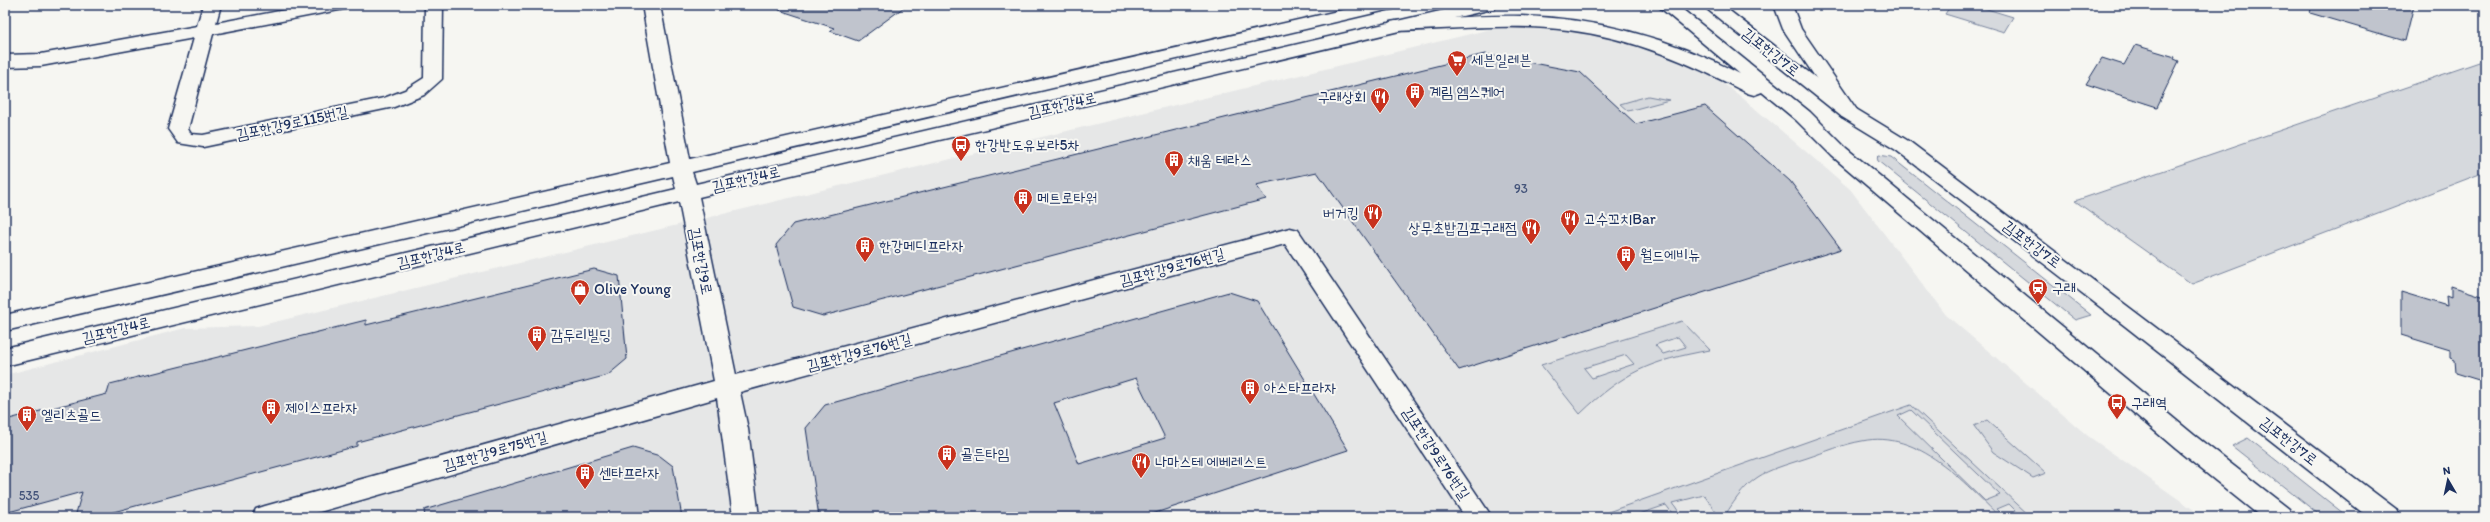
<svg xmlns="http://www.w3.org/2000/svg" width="2490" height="522" viewBox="0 0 2490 522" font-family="Itim,'Poor Story',sans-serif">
	<rect width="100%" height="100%" fill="#f6f6f2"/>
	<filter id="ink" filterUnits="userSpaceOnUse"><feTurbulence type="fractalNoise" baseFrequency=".025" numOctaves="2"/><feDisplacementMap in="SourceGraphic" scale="8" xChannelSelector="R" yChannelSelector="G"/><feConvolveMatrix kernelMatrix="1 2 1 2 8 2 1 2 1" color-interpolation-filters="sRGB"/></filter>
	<g filter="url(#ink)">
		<!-- built -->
		<path fill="#e6e7e7" d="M 1519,27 L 1569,30 L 1597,34 L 1658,50 L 1709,73 L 1739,95 L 1850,189 L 1946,315 L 2088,436 L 2204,517 L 5,517 L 5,375 L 185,328 L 258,326 L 1495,28 Z"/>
		<!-- green -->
		<path fill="#d6d9dd" stroke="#78849e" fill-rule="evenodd" d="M 1951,5 L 1974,5 L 2013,17 L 2004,32 L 1945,14 Z
			M 2485,60 L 2485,172 L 2192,284 L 2075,201 Z
			M 1648,96 L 1669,100 L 1628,111 L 1620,104 Z
			M 1879,155 L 1891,157 L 2091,315 L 2075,320 L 1878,161 L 1877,157 Z
			M 1682,321 L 1710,350 C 1650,361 1625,371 1580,414 L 1541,365 ZM 1678,337 L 1686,347 L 1663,354 L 1655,345 ZM 1626,355 L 1634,364 L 1592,378 L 1584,368 Z
			M 1911,405 L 2031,517 L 2022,517 L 2009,504 L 1997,509 L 2005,517 L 2000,517 C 1964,483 1919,429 1862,441 C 1844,444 1825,452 1807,458 C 1760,473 1751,474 1724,517 L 1711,517 L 1718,515 L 1704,495 L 1673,503 L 1682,517 L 1675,517 L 1666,505 L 1631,517 L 1594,517 ZM 1911,410 L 2000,495 L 1985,501 L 1898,416 Z
			M 1987,420 L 2046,473 L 2033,478 L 1993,452 L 1974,426 Z
			M 2248,438 L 2348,517 L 2322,517 L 2232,446 Z"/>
		<!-- building -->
		<path fill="#c0c4cd" stroke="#1b2f5e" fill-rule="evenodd" d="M 780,5 L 907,5 L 858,41 L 830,31 L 834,28 L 779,10 Z
			M 2312,5 L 2414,5 L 2405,41 L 2310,13 Z
			M 2135,45 L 2175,57 L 2174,59 L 2179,61 L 2157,107 L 2086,84 L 2102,58 L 2124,65 Z
			M 1485,54 L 1580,72 L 1636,124 L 1705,106 L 1790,181 L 1841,249 L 1459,370 L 1317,172 L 1256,185 L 1266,199 L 823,316 L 793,307 L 776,245 L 793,224 Z
			M 594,269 L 619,276 L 627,359 L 608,375 L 357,442 L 357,446 L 95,517 L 75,517 L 82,492 L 5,513 L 5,420 L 107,394 L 110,384 L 366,320 L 366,325 Z
			M 2451,286 L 2485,297 L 2485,382 L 2456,373 L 2455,360 L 2450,358 L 2450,350 L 2401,335 L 2401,292 L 2447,306 L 2446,296 L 2451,298 Z
			M 1229,292 L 1257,301 L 1348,450 L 1143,517 L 819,517 L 806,428 L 825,405 ZM 1136,378 L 1165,438 L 1079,464 L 1054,403 Z
			M 633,448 L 660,456 L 673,466 L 682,517 L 425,517 L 424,510 Z"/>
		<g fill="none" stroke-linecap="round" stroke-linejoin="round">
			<defs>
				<path id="minor" d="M 203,5 L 221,5 L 216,23 L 311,5 L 348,5 L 345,9 L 339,10 L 213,34 L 188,129 L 191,134 L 203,135 L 384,98 L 405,90 L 424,78 L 425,5 L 443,5 L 442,79 L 424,95 L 394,107 L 203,147 L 178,143 L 168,129 L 194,38 L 41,66 L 5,67 L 5,55 L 41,54 L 197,26 Z
					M 642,5 L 660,5 L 690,159 L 1364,5 L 1396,5 L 1393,9 L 1387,10 L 692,172 L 696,184 L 1466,5 L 1497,5 L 1494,9 L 1488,10 L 699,197 L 736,375 L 1290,228 L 1298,230 L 1492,517 L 1465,517 L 1285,244 L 740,392 L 748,429 L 759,517 L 733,517 L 717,398 L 302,517 L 252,517 L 256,509 L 265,506 L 714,381 L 679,202 L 5,366 L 5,348 L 676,189 L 673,176 L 5,331 L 5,315 L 670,163 Z
					M 1774,5 L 1792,5 L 1801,29 L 1859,113 L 1856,117 L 1842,117 L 1783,29 Z"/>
				<path id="major" d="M 1657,5 L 1677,5 L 1810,112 L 1846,148 L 2194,435 L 2289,509 L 2293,517 L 2261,517 L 2176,449 L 1832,156 L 1796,120 L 1762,92 L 1754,95 L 1747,93 C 1691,63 1632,38 1568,30 C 1511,23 1453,29 1396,31 L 1390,30 L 1387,26 L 1390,22 L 1396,21 C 1438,19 1479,15 1521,16 C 1598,18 1672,39 1740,74 Z
					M 1702,5 L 1722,5 L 1856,109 L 1910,142 L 2396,509 L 2400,517 L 2368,517 L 2125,326 L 1896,150 L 1842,117 Z"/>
			</defs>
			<!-- minor casing -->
			<use href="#minor" stroke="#1b2f5e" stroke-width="3"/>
			<!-- major casing -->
			<use href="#major" stroke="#1b2f5e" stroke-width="3"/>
			<!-- minor -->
			<use href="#minor" fill="#f6f6f2" fill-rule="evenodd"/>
			<!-- major -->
			<use href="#major" fill="#f6f6f2" fill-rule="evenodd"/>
		</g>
	</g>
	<!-- icons -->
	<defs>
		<symbol id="supermarket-pin" viewBox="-11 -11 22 30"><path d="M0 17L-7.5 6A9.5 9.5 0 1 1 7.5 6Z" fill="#c8321e" stroke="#f6f6f2"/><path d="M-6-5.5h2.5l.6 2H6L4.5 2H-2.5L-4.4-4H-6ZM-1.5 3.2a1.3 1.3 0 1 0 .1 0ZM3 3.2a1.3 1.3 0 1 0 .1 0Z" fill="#fff"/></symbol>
		<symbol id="building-pin" viewBox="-11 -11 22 30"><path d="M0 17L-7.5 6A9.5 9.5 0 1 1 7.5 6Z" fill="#c8321e" stroke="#f6f6f2"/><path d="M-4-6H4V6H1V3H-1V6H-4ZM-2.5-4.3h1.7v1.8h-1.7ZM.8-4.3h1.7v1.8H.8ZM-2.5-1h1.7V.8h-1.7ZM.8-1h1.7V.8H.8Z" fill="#fff"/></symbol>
		<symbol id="restaurant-pin" viewBox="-11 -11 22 30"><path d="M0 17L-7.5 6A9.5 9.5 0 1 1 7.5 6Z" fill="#c8321e" stroke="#f6f6f2"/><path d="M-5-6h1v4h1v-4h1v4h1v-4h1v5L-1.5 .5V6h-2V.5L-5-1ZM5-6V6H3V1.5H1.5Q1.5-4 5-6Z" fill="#fff"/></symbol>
		<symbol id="bus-pin" viewBox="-11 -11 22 30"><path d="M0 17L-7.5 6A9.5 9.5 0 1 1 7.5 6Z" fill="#c8321e" stroke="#f6f6f2"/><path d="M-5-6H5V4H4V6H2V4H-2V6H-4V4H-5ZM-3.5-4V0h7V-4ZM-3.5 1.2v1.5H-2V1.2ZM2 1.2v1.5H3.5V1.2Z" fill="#fff"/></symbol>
		<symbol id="station-pin" viewBox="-11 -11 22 30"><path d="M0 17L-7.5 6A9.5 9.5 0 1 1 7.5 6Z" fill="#c8321e" stroke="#f6f6f2"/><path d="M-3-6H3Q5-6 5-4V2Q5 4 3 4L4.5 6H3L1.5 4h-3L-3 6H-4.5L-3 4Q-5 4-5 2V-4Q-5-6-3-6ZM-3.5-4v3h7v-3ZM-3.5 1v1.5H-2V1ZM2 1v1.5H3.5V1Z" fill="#fff"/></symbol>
		<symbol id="shop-pin" viewBox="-11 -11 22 30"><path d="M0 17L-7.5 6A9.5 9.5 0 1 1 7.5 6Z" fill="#c8321e" stroke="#f6f6f2"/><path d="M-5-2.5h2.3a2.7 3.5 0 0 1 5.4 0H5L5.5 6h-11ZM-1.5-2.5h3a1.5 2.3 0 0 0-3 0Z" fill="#fff"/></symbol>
	</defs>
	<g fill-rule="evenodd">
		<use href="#supermarket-pin" x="1446" y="49" width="22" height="30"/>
		<use href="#building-pin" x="1404" y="81" width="22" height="30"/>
		<use href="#restaurant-pin" x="1369" y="86" width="22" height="30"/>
		<use href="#bus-pin" x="950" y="134" width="22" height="30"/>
		<use href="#building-pin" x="1163" y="149" width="22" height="30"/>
		<use href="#building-pin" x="1012" y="187" width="22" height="30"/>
		<use href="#restaurant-pin" x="1362" y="202" width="22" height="30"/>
		<use href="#restaurant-pin" x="1559" y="208" width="22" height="30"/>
		<use href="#restaurant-pin" x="1520" y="217" width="22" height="30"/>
		<use href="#building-pin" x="854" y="235" width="22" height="30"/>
		<use href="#building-pin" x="1615" y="244" width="22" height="30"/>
		<use href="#station-pin" x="2027" y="277" width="22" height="30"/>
		<use href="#shop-pin" x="569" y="278" width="22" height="30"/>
		<use href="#building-pin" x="526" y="324" width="22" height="30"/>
		<use href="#building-pin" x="1239" y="377" width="22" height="30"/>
		<use href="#bus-pin" x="2106" y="392" width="22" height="30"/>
		<use href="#building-pin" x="260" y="397" width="22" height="30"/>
		<use href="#building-pin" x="16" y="404" width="22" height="30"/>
		<use href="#building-pin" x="936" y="443" width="22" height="30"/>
		<use href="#restaurant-pin" x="1130" y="451" width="22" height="30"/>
		<use href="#building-pin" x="574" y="462" width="22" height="30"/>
	</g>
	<g text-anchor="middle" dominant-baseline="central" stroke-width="4" stroke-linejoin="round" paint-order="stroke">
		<!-- number labels -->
		<g font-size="13" fill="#44547a">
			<text x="1521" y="188">93</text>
			<text x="29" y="495">535</text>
		</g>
		<!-- street labels -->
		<g font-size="15" fill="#1b2f5e" stroke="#f6f6f2">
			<text transform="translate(1771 52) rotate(38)">김포한강7로</text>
			<text transform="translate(1062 105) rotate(-13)">김포한강4로</text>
			<text transform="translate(292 123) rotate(-12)">김포한강9로115번길</text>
			<text transform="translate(746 179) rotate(-13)">김포한강4로</text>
			<text transform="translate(2032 244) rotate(37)">김포한강7로</text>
			<text transform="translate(431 255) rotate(-14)">김포한강4로</text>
			<text transform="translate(701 261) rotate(79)">김포한강9로</text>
			<text transform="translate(1172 267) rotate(-15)">김포한강9로76번길</text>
			<text transform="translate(116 330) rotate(-14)">김포한강4로</text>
			<text transform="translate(859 352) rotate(-15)">김포한강9로76번길</text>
			<text transform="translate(2289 441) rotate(38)">김포한강7로</text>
			<text transform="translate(495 451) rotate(-16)">김포한강9로75번길</text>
			<text transform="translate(1436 453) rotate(56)">김포한강9로76번길</text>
		</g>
		<!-- poi labels -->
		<g font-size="15" fill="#1b2f5e" stroke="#f6f6f2" text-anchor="start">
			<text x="1471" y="60">세븐일레븐</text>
			<text x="1429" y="92">계림 엠스퀘어</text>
			<text x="1366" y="97" text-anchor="end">구래상회</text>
			<text x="975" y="145">한강반도유보라5차</text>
			<text x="1188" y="160">채움 테라스</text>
			<text x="1037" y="198">메트로타워</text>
			<text x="1359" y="213" text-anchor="end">버거킹</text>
			<text x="1584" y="219">고수꼬치Bar</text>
			<text x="1517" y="228" text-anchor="end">상무초밥김포구래점</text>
			<text x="879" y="246">한강메디프라자</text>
			<text x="1640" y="255">월드에비뉴</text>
			<text x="2052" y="288">구래</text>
			<text x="594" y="289">Olive Young</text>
			<text x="551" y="335">감두리빌딩</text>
			<text x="1264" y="388">아스타프라자</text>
			<text x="2131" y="403">구래역</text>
			<text x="285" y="408">제이스프라자</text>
			<text x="41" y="415">엘리츠골드</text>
			<text x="961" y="454">골든타임</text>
			<text x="1155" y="462">나마스테 에베레스트</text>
			<text x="599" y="473">센타프라자</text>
		</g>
	</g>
	<!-- margin -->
	<rect width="2490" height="522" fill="none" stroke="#f6f6f2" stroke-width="20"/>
	<rect x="10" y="10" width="2470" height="502" fill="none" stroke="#1b2f5e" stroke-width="1.5" filter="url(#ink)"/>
	<!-- north arrow -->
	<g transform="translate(2448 480) rotate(351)" stroke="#f6f6f2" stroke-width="3" paint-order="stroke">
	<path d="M0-3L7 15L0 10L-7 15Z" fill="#1b2f5e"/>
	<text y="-6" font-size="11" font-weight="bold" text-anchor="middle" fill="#1b2f5e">N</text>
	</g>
</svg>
